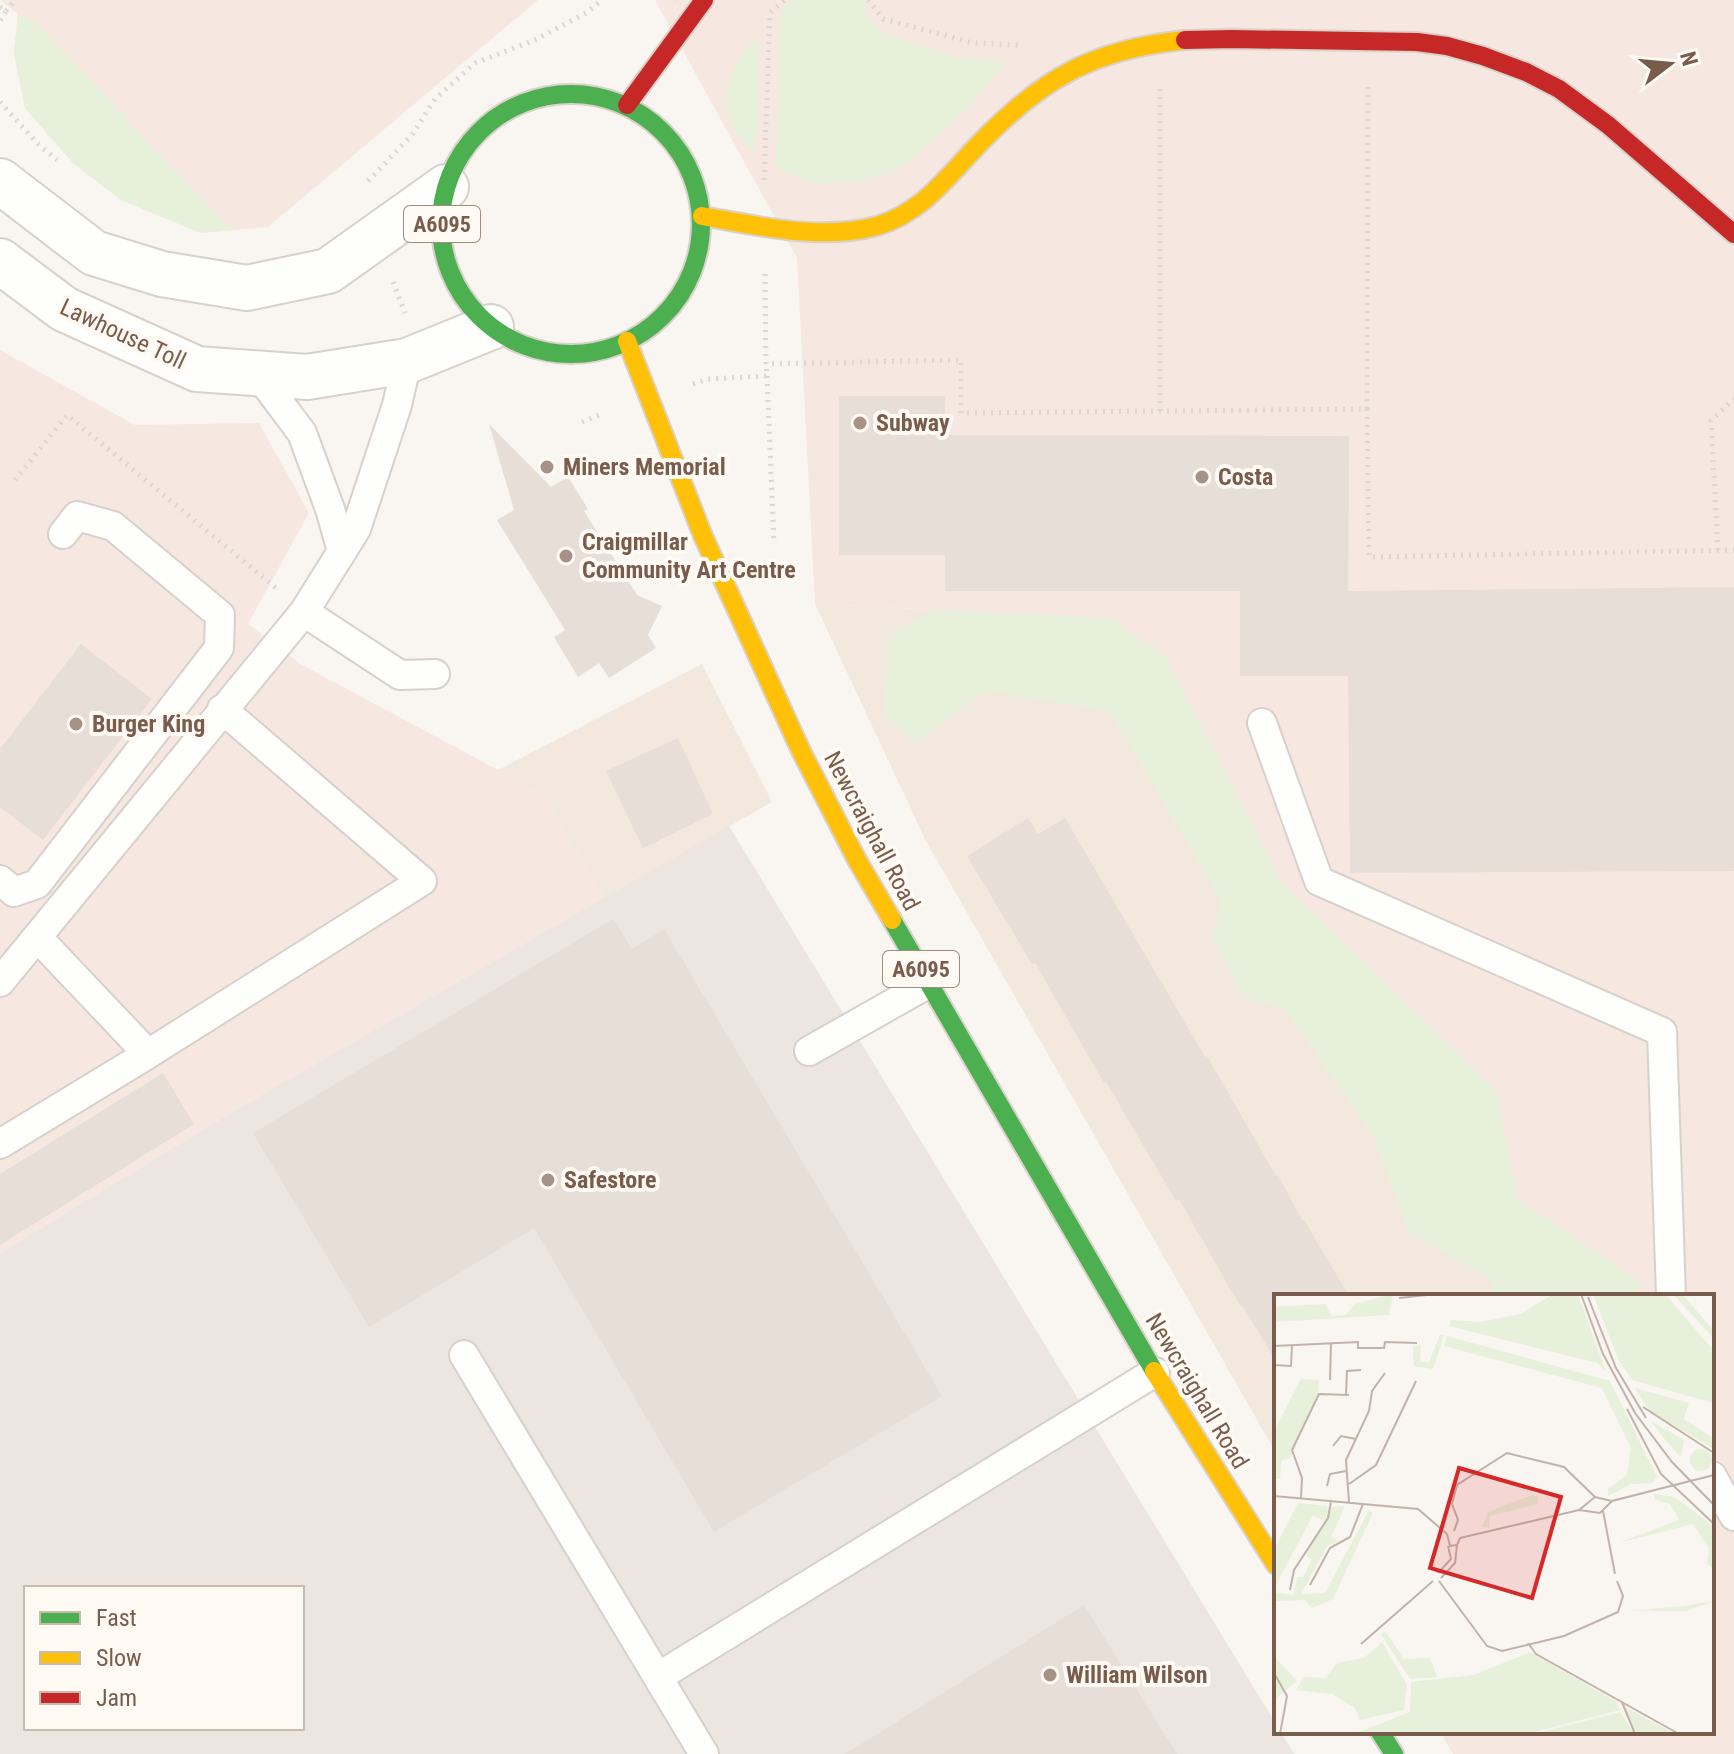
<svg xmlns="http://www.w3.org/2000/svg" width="1734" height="1754" viewBox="0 0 1734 1754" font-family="'Roboto Condensed',sans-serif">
	<rect width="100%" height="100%" fill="#f9f5f0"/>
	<!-- residential -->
	<path fill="#f2e8de" d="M 815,604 L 1109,618 L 1496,1090 L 1517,1199 L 1590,1246 L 1615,1296 L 1276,1296 L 1276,1453 L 926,841 Z
		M 702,664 L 772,802 L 605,898 L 543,794 L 498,770 Z"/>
	<!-- commercial -->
	<path fill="#f6e8e1" d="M 0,0 L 538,0 L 268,227 L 201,233 L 121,200 L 73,163 L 25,108 L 14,53 L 18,14 Z
		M 655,0 L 1734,0 L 1734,1754 L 1453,1754 L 1440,1732 L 1712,1732 L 1712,1296 L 1615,1296 L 1590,1246 L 1517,1199 L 1496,1090 L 1282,883 L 1165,656 L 1109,618 L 815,604 L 797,258 Z
		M 0,350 L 135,425 L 259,423 L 309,513 L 248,624 L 302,665 L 543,794 L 605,898 L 229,1114 L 0,1253 Z"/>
	<!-- industrial -->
	<path fill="#ede5e0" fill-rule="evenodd" d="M 729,826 L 1276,1724 L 1276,1732 L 1281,1732 L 1294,1754 L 0,1754 L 0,1253 L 229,1114 ZM 26,1588 L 302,1588 L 302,1728 L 26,1728 Z"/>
	<!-- green -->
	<path fill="#e7f0db" d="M 792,0 L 865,0 L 865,14 L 884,33 L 953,56 L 1006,61 L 971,105 L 908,163 L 885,175 L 857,182 L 822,184 L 784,173 L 776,167 L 781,10 Z
		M 18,14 L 33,20 L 208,205 L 233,230 L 201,233 L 121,200 L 73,163 L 25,108 L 14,53 Z
		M 758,38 L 758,126 L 753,151 L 737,136 L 728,114 L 726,90 L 741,53 Z
		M 933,610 L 1109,618 L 1165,656 L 1282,883 L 1496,1090 L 1517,1199 L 1639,1281 L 1639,1296 L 1493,1296 L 1490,1279 L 1408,1231 L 1374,1138 L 1284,1008 L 1243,998 L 1214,940 L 1220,899 L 1110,712 L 987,690 L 915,743 L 884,715 L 889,636 Z"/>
	<!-- building -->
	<path fill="#e6ded7" d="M 839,396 L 945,396 L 945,435 L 1349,436 L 1348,591 L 1734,587 L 1734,871 L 1350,873 L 1348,676 L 1240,676 L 1240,591 L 945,591 L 945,555 L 839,555 Z
		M 489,424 L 551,487 L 568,477 L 588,509 L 584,511 L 637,595 L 662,606 L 648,635 L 656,648 L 609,678 L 599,663 L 578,677 L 554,637 L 565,630 L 497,520 L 514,510 Z
		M 81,644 L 152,699 L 43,840 L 0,807 L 0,749 Z
		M 678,738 L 713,814 L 643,848 L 606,771 Z
		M 1028,818 L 1038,834 L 1065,818 L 1205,1057 L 1207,1056 L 1276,1176 L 1278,1175 L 1302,1220 L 1304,1220 L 1349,1296 L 1276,1296 L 1276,1361 L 1242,1305 L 1240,1306 L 1179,1199 L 1176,1201 L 1106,1082 L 1104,1083 L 1035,963 L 1032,964 L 967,856 Z
		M 613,919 L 632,949 L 664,929 L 942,1396 L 714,1532 L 534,1228 L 369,1327 L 253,1133 Z
		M 163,1073 L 194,1124 L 0,1245 L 0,1174 Z
		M 1084,1605 L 1177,1754 L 845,1754 Z"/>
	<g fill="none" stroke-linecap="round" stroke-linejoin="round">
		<defs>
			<path id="lane" d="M 257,373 L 302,433 L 330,509 L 342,551
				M 304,612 L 400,675 L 435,674
				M 1262,723 L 1319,881 L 1662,1032 L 1671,1296
				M 0,880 L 14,892 L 37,884 L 219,648 L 220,615 L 113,526 L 77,516 L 63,534
				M 37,937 L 148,1054 L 422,881 L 222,709
				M 0,982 L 304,612 L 356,529 L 397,405 L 407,361
				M 809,1051 L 929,983
				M 0,1144 L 148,1054
				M 464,1355 L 704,1754
				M 1712,1476 L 1734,1516
				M 658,1677 L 1155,1372"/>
			<path id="street" d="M 0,181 L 94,253 L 162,274 L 247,288 L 328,271 L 446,187
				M 0,261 L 64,309 L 197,369 L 307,377 L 407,361 L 491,327"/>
			<path id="fast" d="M441 224a130 130 0 1 1 260 0a130 130 0 1 1-260 0Z
				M 892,920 L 1154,1371
				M 1380,1732 L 1394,1754"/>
			<path id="slow" d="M 702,216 C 758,226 820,241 877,226 C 922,213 948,176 979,144 C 1042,78 1094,49 1185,40
				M 627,341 L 703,536 L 801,751 L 857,860 L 892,920
				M 1154,1371 L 1276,1565"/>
			<path id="jam" d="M 1185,40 L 1232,39 L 1417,42 L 1447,46 L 1483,56 L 1526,72 L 1559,89 L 1608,125 L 1734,234
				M 627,105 L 704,0"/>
		</defs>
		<!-- lane casing -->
		<use href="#lane" stroke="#d7d1cb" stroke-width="32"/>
		<!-- street casing -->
		<use href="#street" stroke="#d7d1cb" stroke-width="48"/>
		<!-- fast casing -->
		<use href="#fast" stroke="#d9d2cb" stroke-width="22"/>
		<!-- slow casing -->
		<use href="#slow" stroke="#d9d2cb" stroke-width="22"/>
		<!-- jam casing -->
		<use href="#jam" stroke="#d9d2cb" stroke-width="22"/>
		<!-- path -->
		<path stroke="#dcd5d0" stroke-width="5" stroke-dasharray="2 6" stroke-linecap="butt" d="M 868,0 L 883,19 L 973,43 L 1018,45
			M 0,7 L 6,11 L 0,21
			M 6,11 L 15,0
			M 0,102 L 38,144 L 57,160
			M 764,180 L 770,13 L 785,0
			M 368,181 L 412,135 L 435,99 L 475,63 L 535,40 L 586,13 L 602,0
			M 765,274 L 766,364 L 961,360 L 961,413 L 1367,409 L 1369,557 L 1734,550
			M 393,282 L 405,313
			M 767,376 L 774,544
			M 693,384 L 708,379 L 767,376 L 766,364
			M 1367,409 L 1368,86
			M 1160,411 L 1160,88
			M 582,422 L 604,413
			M 15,480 L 67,415 L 276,588
			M 1718,550 L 1711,421 L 1734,399"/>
		<!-- lane -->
		<use href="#lane" stroke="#fefefd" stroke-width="28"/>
		<!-- street -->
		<use href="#street" stroke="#fefefd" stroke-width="44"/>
		<!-- fast -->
		<use href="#fast" stroke="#4caf50" stroke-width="18"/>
		<!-- slow -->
		<use href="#slow" stroke="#ffc107" stroke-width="18"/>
		<!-- jam -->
		<use href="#jam" stroke="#c62828" stroke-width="18"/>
	</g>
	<!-- markers -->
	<g fill="#a69286" stroke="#fffaf3" stroke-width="3">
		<circle cx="860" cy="423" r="8"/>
		<circle cx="547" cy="467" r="8"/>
		<circle cx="1202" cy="477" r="8"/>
		<circle cx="566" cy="556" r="8"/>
		<circle cx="76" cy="724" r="8"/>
		<circle cx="548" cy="1180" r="8"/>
		<circle cx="1050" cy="1675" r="8"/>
	</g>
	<g text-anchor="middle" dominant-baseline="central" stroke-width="8" stroke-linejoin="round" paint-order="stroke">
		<!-- shield labels -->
		<g fill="#fffaf3" stroke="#a28b7f" stroke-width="2">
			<rect x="404" y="206" width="76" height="36" rx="6"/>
			<rect x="883" y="951" width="76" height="36" rx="6"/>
		</g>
		<g font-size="22" font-weight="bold" fill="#7a5c4d">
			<text x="442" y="224">A6095</text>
			<text x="921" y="969">A6095</text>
		</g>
		<!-- street labels -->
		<g font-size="24" fill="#7a5c4d" stroke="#fffaf3">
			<text transform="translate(123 334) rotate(25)">Lawhouse Toll</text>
			<text transform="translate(872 831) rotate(62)">Newcraighall Road</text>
			<text transform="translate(1197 1391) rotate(59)">Newcraighall Road</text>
		</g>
		<!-- poi labels -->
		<g font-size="24" font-weight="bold" fill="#7a5c4d" stroke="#fffaf3" text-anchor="start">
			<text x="876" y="423">Subway</text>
			<text x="563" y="467">Miners Memorial</text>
			<text x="1218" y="477">Costa</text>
			<text x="582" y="542">Craigmillar<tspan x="582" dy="28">Community Art Centre</tspan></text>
			<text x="92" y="724">Burger King</text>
			<text x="564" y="1180">Safestore</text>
			<text x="1066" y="1675">William Wilson</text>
		</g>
	</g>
	<!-- overview -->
	<g transform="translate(1274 1294)">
		<rect width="440" height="440" fill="#f9f5f0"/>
		<path d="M 119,0 L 115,21 L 0,28 L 0,13 L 51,10 L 58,22 L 72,21 L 81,10 ZM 280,0 L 304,0 L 332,78 L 323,69 L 175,32 L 177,26 L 207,28 L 246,20 ZM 319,0 L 391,0 L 440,57 L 440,109 L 358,86 L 344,65 ZM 399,0 L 408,0 L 440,37 L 440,45 ZM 166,41 L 170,41 L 159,75 L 140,72 L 139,53 L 147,51 L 146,68 L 155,68 ZM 173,42 L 336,87 L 383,183 L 378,189 L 357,190 L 334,202 L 334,195 L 353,181 L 357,154 L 328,94 L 170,52 ZM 27,85 L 45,86 L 44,101 L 16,164 L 7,167 L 6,185 L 0,185 L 0,137 ZM 361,94 L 415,109 L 410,125 L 440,145 L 440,155 L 375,117 ZM 377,127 L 410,146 L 407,163 L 391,146 ZM416 166a11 11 0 1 1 22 0a11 11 0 1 1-22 0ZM 380,200 L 400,203 L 440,232 L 440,275 L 433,270 L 435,255 L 419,230 L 344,249 L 405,226 L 396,210 L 381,206 ZM 258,201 L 264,203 L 264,210 L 216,222 L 215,234 L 208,233 L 214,218 ZM 24,209 L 53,212 L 54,218 L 50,227 L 39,221 L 0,295 L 0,256 ZM 71,212 L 57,243 L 65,247 L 53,252 L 27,300 L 51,299 L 95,216 L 99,219 L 59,305 L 38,314 L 31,306 L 0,307 L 0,298 L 19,301 L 23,283 L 29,283 L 38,265 L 32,261 L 58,213 ZM 440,307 L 412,317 L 357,317 L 410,312 ZM 111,337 L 130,365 L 156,364 L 163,383 L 136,385 L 107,340 ZM 108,348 L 133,391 L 130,416 L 86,426 L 81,414 L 58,400 L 22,396 L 30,383 L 52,384 L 63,369 L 90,364 ZM 256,358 L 343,408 L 346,416 L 252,440 L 80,440 L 136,418 L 137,388 L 200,381 ZM 0,362 L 23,387 L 0,406 ZM 349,412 L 401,440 L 363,440 ZM 346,418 L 360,440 L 259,440 Z" fill="#e7f0db"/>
		<path fill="none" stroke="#c2b3aa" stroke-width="2" d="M 307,0 L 329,60 L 361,119 L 398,168 L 440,211M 314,3 L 342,74 L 372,124M 125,4 L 162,0M 0,52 L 84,48 L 84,54 L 110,54 L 111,48 L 143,49M 0,71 L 17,72 L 18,51M 56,86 L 57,50M 72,101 L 73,77 L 87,76M 369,113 L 440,159M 353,115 L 387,180 L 440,230M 59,152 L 67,142 L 82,145M 75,190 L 102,171 L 142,87M 53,192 L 56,180 L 72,177M 0,202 L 144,215 L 173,240M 27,204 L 28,184 L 18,156 L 45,100 L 75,101M 75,209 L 72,166 L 95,117 L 98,97 L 111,79M 305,216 L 326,219 L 338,207 L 440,181M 329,217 L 341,280M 180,237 L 184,226 L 178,210 L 183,191 L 233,159 L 290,173 L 321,203M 173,240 L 176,252 L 183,251 L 186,244M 186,244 L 305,216 L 321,203 L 338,207M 164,279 L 177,265 L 174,252M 167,284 L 181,269 L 183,251M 165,287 L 213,352 L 228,357 L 290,342 L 344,318 L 349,302 L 343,287M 36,291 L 56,254 L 76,243 L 89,210M 16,296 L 20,276 L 54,224 L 57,207M 254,349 L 262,360 L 405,440M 87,350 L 159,287M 0,379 L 13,402 L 6,440M 348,408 L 361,440"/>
		<path fill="#d62828" fill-opacity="0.15" stroke="#d62828" stroke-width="4" d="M 185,174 L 287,203 L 258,304 L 156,274 Z"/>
		<rect width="440" height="440" fill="none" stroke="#7a5c4d" stroke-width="4"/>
	</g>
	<!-- legend -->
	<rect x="24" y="1586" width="280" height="144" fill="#fffaf3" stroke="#cabbb1" stroke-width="2"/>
	<rect x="40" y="1612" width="40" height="12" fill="#4caf50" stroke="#cabbb1" stroke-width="2"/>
	<text x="96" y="1626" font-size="24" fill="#7a5c4d">Fast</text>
	<rect x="40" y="1652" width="40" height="12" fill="#ffc107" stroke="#cabbb1" stroke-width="2"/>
	<text x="96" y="1666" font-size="24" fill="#7a5c4d">Slow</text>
	<rect x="40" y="1692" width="40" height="12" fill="#c62828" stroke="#cabbb1" stroke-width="2"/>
	<text x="96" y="1706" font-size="24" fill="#7a5c4d">Jam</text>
	<!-- north arrow -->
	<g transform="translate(1670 64) rotate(74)" stroke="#fffaf3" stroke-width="6" paint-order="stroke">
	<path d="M0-6L14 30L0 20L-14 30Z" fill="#7a5c4d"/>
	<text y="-12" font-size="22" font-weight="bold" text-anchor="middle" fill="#7a5c4d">N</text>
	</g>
</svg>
